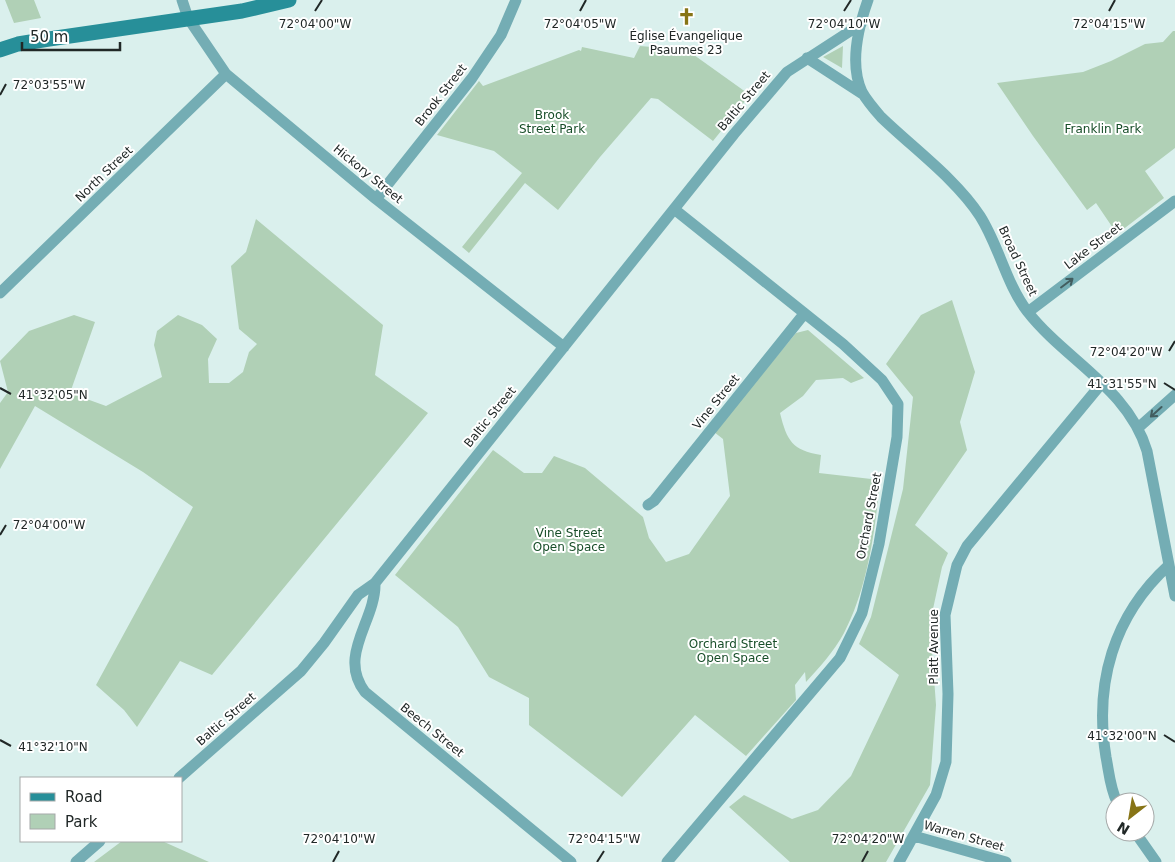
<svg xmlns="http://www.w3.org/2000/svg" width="1175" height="862" viewBox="0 0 1175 862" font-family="'DejaVu Sans',sans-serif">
	<rect width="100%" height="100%" fill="#daf0ed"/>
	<!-- green -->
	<path fill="#b0d0b6" d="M 5,0 L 34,0 L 41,18 L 14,23 Z
		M 1173,31 L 1175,31 L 1175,148 L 1145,171 L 1164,198 L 1117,234 L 1096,203 L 1087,210 L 1033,136 L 997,83 L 1083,72 L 1111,61 L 1145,44 L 1163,42 Z
		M 640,46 L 687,50 L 750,95 L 713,141 L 658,99 L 651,98 L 600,157 L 558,210 L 525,183 L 469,253 L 462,247 L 522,173 L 494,151 L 437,135 L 479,81 L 483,86 L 579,50 L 581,51 L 582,47 L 634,58 Z
		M 843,46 L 842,68 L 823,57 Z
		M 256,219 L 383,325 L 375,375 L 428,413 L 212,675 L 180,661 L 137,727 L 124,710 L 96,685 L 193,507 L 143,472 L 35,406 L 0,469 L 0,403 L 8,392 L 0,361 L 29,331 L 74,315 L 95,322 L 70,393 L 106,406 L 162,377 L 154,345 L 157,331 L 178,315 L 202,325 L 217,339 L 208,359 L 209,383 L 229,383 L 243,372 L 249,352 L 257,344 L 239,329 L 231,266 L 246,252 Z
		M 952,300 L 975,372 L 960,422 L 967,450 L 915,525 L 948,553 L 942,567 L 930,623 L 936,705 L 930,785 L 886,862 L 790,862 L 729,807 L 744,795 L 792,819 L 818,810 L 851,776 L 899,675 L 859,644 L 871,617 L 903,489 L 913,397 L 886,364 L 921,315 Z
		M 808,330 L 864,378 L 851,383 L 843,378 L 816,380 L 803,396 L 780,413 C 787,441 792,450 821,455 L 819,473 L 880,480 C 875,531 868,587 844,633 C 834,651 820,667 806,682 L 805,672 L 795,685 L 796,700 L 746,756 L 695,715 L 622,797 L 529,725 L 529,698 L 489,677 L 458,627 L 395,575 L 493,450 L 524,473 L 542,473 L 554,456 L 585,468 L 643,517 L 649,538 L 666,562 L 689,554 L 730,496 L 723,439 L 714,432 L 796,333 Z
		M 122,841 L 162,841 L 209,862 L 94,862 Z"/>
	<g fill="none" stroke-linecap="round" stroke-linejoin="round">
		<!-- street -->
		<path stroke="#74adb4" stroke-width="11" d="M 182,0 L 188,18 L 226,74 L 376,199 L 564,347
			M 868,0 C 858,28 849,64 862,92 C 867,101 874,109 881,117 C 913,148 956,179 980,216 C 999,246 1006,283 1027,311 C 1065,360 1128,388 1147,451 L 1175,596
			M 807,58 L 864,95
			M 376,199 L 472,78 L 501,35 L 516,0
			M 0,293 L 226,74
			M 1028,312 L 1175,201
			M 1138,428 L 1175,395
			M 648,505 L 654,501 L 804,314
			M 375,583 C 376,621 337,655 365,692 L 571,862
			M 179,778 L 301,671 L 324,643 L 358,595 L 375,583 L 734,134 L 787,72 L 861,24
			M 1117,802 C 1110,788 1109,772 1106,757 C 1094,684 1113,616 1169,565
			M 1135,832 L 1156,862
			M 914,836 L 1006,862
			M 76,862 L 100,841
			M 667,862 L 840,658 L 862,613 L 879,544 L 897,437 L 898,404 L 882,380 L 843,344 L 674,209
			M 899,862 L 936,795 L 946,762 L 948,694 L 945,615 L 957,565 L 967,546 L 1102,383"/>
		<!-- secondary -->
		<path stroke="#278f99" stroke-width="15" d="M 0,50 L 18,44 L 49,39 L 242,11 L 289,0"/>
	</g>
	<!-- one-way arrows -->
	<defs><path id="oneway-shaft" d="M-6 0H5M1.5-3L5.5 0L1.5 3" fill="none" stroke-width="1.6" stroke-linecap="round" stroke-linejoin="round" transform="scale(1.25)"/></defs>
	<g stroke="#425d5f">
		<use href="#oneway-shaft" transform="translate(1067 283) rotate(-37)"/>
		<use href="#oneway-shaft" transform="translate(1156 412) rotate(138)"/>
	</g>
	<!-- ticks -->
	<path fill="none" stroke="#212827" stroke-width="2" d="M 315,11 L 322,0M 580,11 L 586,0M 844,11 L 851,0M 1109,11 L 1115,0M 0,95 L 6,84M 1169,351 L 1175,341M 1164,383 L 1175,390M 0,388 L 11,394M 0,535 L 6,525M 1164,735 L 1175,742M 0,740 L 11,746M 333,862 L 339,851M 597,862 L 604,851M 862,862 L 868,851"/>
	<!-- icons -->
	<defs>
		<symbol id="church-bare" viewBox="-9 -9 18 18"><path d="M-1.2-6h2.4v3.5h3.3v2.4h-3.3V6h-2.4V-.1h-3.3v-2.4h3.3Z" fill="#877416" stroke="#fff" stroke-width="2.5" paint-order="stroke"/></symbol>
	</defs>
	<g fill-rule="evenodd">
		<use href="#church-bare" x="674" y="4" width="25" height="25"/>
	</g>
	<g text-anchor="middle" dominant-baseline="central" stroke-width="4" stroke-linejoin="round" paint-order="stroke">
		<!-- poi labels -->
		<g font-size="12" fill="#212827" stroke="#fff">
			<text x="686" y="36">Église Évangelique<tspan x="686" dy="14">Psaumes 23</tspan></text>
		</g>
		<!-- street labels -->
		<g font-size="12" fill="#212827" stroke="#fff">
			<text transform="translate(441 95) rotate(-52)">Brook Street</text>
			<text transform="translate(744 101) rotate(-50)">Baltic Street</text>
			<text transform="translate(104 174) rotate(-44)">North Street</text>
			<text transform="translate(368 174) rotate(39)">Hickory Street</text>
			<text transform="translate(1093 246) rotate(-37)">Lake Street</text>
			<text transform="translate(1018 261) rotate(65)">Broad Street</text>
			<text transform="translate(716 402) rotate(-51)">Vine Street</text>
			<text transform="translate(490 417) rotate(-51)">Baltic Street</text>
			<text transform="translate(869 516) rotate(-79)">Orchard Street</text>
			<text transform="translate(934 647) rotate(-90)">Platt Avenue</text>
			<text transform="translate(226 719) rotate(-41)">Baltic Street</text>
			<text transform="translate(432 730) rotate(39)">Beech Street</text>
			<text transform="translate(964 836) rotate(16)">Warren Street</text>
		</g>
		<!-- park labels -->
		<g font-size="12" fill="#184e29" stroke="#fff">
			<text x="552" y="115">Brook<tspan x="552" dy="14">Street Park</tspan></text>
			<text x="1103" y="129">Franklin Park</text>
			<text x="569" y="533">Vine Street<tspan x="569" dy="14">Open Space</tspan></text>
			<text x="733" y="644">Orchard Street<tspan x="733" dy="14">Open Space</tspan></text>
		</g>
	</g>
	<g font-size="12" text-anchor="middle" fill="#212827" stroke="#fff" stroke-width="4" stroke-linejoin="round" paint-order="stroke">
		<text x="315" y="28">72°04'00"W</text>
		<text x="580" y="28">72°04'05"W</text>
		<text x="844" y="28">72°04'10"W</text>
		<text x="1109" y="28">72°04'15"W</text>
		<text x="49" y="89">72°03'55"W</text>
		<text x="1126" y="356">72°04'20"W</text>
		<text x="1122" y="388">41°31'55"N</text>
		<text x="53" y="399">41°32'05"N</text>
		<text x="49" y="529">72°04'00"W</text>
		<text x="1122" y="740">41°32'00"N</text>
		<text x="53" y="751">41°32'10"N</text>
		<text x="339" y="843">72°04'10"W</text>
		<text x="604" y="843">72°04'15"W</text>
		<text x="868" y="843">72°04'20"W</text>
	</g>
	<!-- legend -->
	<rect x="20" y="777" width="162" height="65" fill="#ffffff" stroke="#a6a9a9"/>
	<rect x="30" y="793" width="25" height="8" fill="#278f99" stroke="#a6a9a9"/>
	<text x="65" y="802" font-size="15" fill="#212827">Road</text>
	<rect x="30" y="814" width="25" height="15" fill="#b0d0b6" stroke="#a6a9a9"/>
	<text x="65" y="827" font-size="15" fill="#212827">Park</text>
	<!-- north arrow -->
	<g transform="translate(1130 817) rotate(211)"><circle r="24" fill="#ffffff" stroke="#a6a9a9"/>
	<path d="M0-4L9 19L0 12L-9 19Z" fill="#877416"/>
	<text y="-8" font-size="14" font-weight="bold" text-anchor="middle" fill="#212827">N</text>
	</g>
	<!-- scale -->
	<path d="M22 42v8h98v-8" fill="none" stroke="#212827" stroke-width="2.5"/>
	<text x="30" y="42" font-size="15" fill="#212827" stroke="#ffffff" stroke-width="4" paint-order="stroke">50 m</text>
</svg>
